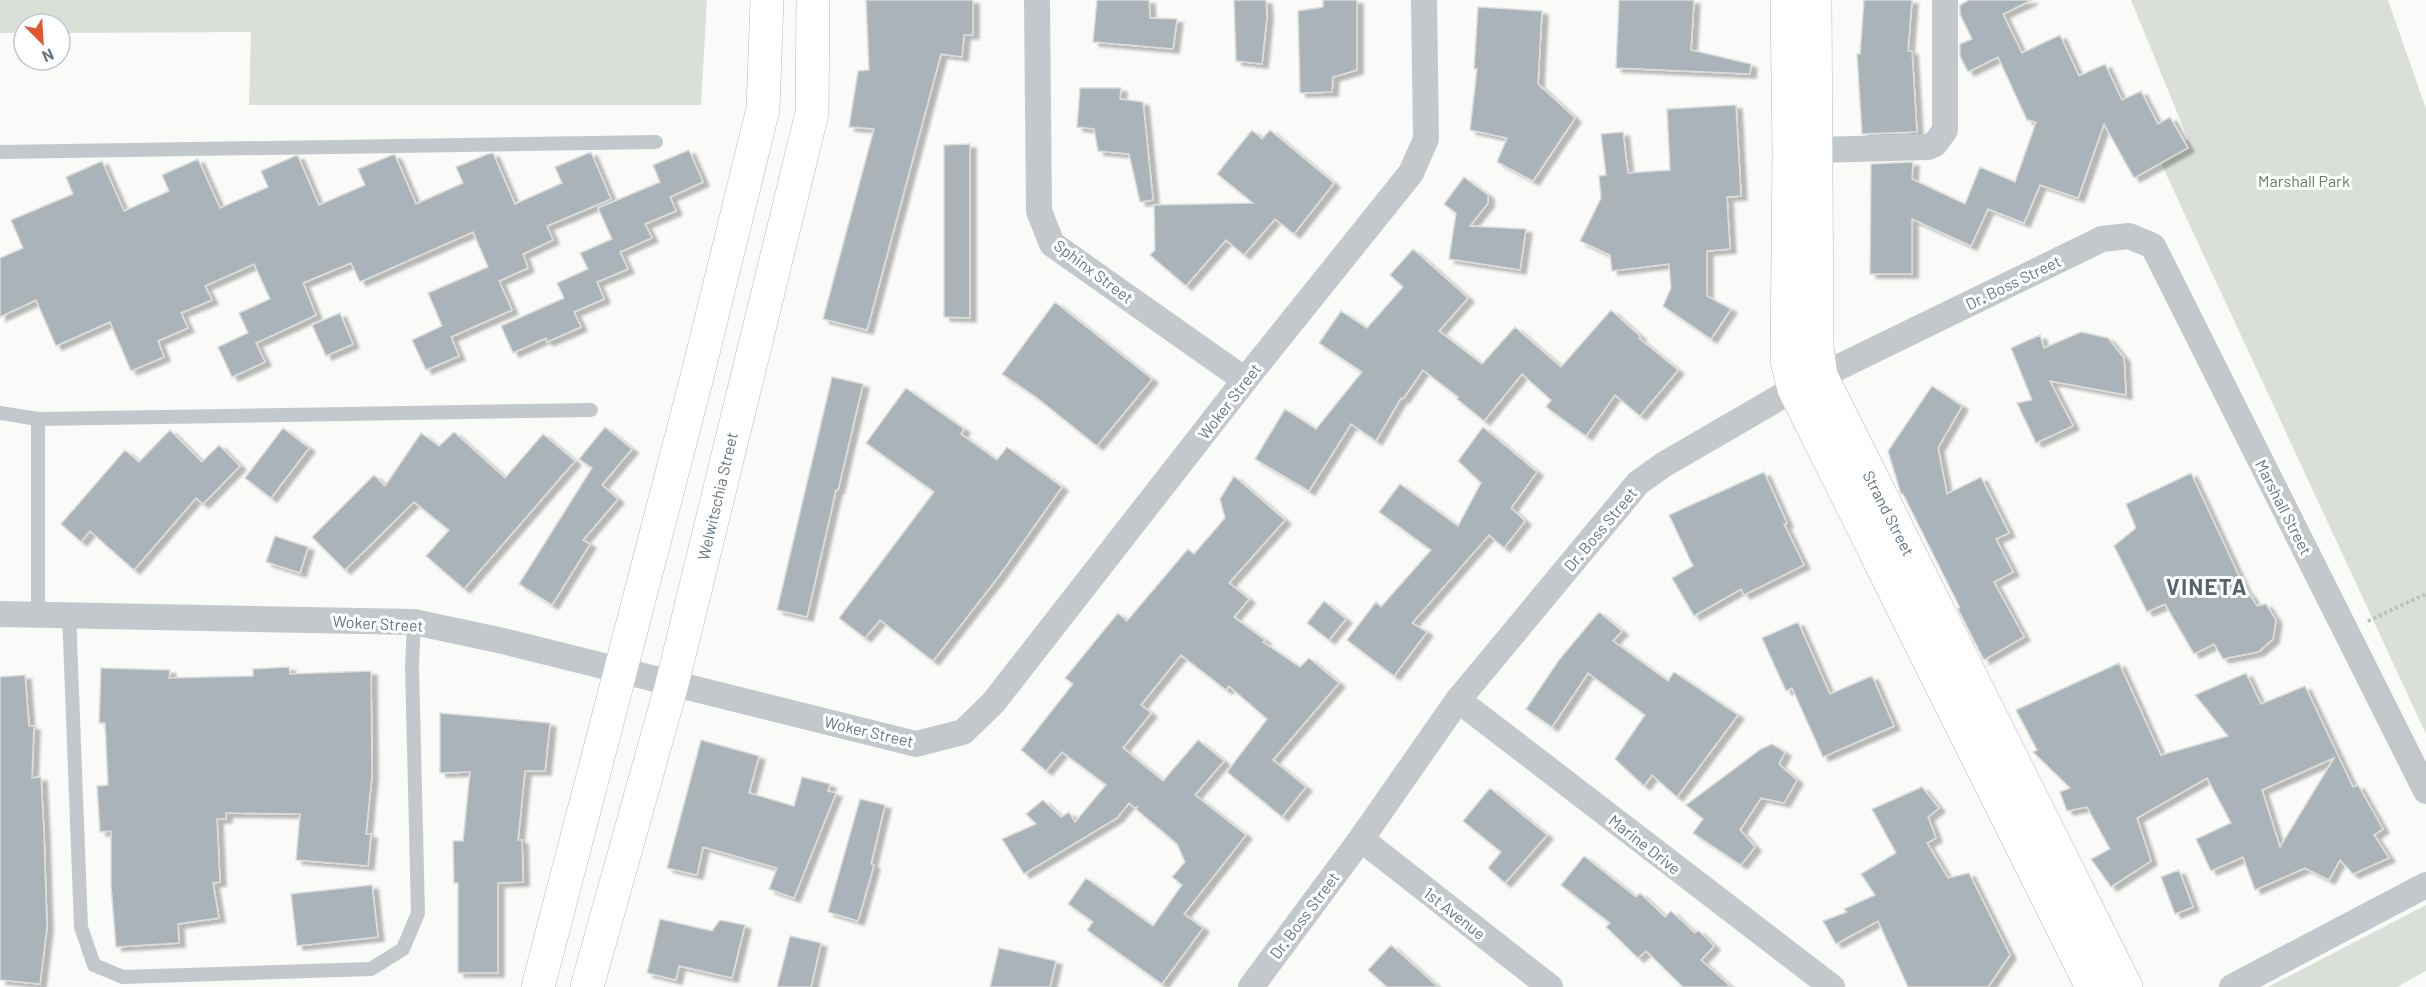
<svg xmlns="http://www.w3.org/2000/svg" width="2426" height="987" viewBox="0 0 2426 987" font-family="Barlow,sans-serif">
	<defs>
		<filter id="shadow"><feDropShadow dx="6" dy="4" stdDeviation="1.5" flood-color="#0004"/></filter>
	</defs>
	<rect width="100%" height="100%" fill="#fafaf8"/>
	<!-- green -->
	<path fill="#dadfd7" d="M 0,0 L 707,0 L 701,105 L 249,105 L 251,32 L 60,33 L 60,24 L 24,24 L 24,33 L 0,33 Z
		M 2131,0 L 2388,0 L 2426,109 L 2426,734 L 2160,161 L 2188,139 Z
		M 2426,905 L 2426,971 L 2397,987 L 2268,987 Z"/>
	<!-- building -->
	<path fill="#aab3b9" stroke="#dcdcda" stroke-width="1.5" fill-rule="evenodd" filter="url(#shadow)" d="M 866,0 L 973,0 L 973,35 L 964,35 L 962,57 L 941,54 L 867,330 L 823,319 L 874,129 L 849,127 L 858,71 L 869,70 Z
		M 1097,0 L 1149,0 L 1150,18 L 1177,19 L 1173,49 L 1093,42 Z
		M 1234,0 L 1266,0 L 1267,16 L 1262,64 L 1236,61 Z
		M 1323,0 L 1357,0 L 1357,70 L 1333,77 L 1332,92 L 1300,93 L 1298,11 L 1323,7 Z
		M 1619,0 L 1694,0 L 1691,50 L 1751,64 L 1750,74 L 1616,68 Z
		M 1864,0 L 1912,0 L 1908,51 L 1912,51 L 1917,132 L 1862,134 L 1857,54 L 1860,54 Z
		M 1969,0 L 2032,0 L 2003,14 L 2022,53 L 2060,35 L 2079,76 L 2105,64 L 2122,100 L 2141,91 L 2158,124 L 2170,117 L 2188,148 L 2134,178 L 2104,124 L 2078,198 L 2040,185 L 2024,223 L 1988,209 L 1971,246 L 1912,219 L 1912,274 L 1870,274 L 1871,164 L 1913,162 L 1912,179 L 1965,204 L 1980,167 L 2015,182 L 2036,122 L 2027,120 L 1998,57 L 1968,72 L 1960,56 L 1960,44 L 1972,39 L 1960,14 L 1960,5 Z
		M 1478,7 L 1542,11 L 1538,84 L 1575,118 L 1533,181 L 1497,162 L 1507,138 L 1470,130 L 1477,69 L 1474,69 Z
		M 1080,88 L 1121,88 L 1120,99 L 1143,102 L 1153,200 L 1140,202 L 1129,154 L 1098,151 L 1094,129 L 1077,127 Z
		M 1736,105 L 1741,196 L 1727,197 L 1730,249 L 1707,251 L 1707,296 L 1731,309 L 1711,339 L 1663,306 L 1671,288 L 1669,264 L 1612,271 L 1610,255 L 1580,241 L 1601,198 L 1599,176 L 1606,175 L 1601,134 L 1623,132 L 1628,173 L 1670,170 L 1667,109 Z
		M 1252,130 L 1262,139 L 1270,130 L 1334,183 L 1294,234 L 1275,219 L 1244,255 L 1226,240 L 1186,286 L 1150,255 L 1155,250 L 1154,205 L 1253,203 L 1217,174 Z
		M 970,144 L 970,318 L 944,317 L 944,145 Z
		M 689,150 L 703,182 L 670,197 L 676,211 L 645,224 L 652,238 L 620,252 L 628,269 L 597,282 L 604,299 L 574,312 L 581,327 L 547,342 L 546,338 L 513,353 L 501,326 L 564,298 L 557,283 L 588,269 L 580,253 L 612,239 L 598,208 L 660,182 L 653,165 Z
		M 591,152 L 611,199 L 547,226 L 553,240 L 523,254 L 528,268 L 499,281 L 512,310 L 451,337 L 459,356 L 426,370 L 412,340 L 442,326 L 428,293 L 488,267 L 473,232 L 360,282 L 351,263 L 303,283 L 316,315 L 256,343 L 265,362 L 232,377 L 218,347 L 248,333 L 239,313 L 270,299 L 254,264 L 205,286 L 212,300 L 181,313 L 188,328 L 158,341 L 164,357 L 131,371 L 110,322 L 56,346 L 36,300 L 0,317 L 0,258 L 23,248 L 11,220 L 73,194 L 66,177 L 102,161 L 124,211 L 169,191 L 162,175 L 198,159 L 220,208 L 268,187 L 261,171 L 295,156 L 298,156 L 319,205 L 365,185 L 358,169 L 392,155 L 395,155 L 416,204 L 463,183 L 456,167 L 488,154 L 493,153 L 515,204 L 562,183 L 555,167 Z
		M 1464,177 L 1488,195 L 1488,203 L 1470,226 L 1526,229 L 1520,270 L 1449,259 L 1456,213 L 1444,204 Z
		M 1413,249 L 1468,298 L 1439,331 L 1482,364 L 1515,327 L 1561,367 L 1611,310 L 1640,336 L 1639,338 L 1678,370 L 1640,416 L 1615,395 L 1586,436 L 1546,407 L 1551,400 L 1522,374 L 1484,421 L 1457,399 L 1458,397 L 1423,370 L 1403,399 L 1401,398 L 1376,441 L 1351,424 L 1309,491 L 1255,459 L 1285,409 L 1316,429 L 1362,372 L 1319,343 L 1341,311 L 1367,328 L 1403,287 L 1390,275 Z
		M 1055,302 L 1152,379 L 1097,446 L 1036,397 L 1002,374 Z
		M 340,313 L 353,344 L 326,356 L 312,325 Z
		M 2081,332 L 2108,338 L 2124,358 L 2126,395 L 2050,381 L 2073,426 L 2036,443 L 2017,403 L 2032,400 L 2011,348 L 2040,335 L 2044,348 Z
		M 832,377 L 863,384 L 838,490 L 836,490 L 807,617 L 777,610 Z
		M 1932,386 L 1962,406 L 1938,448 L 1947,494 L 1981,477 L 2009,533 L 1996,539 L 2013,572 L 1994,582 L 2024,637 L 1984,660 L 1958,609 L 1960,608 L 1903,494 L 1901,494 L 1888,451 Z
		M 906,388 L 964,429 L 961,434 L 997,460 L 1007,447 L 1062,487 L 999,576 L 933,661 L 880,620 L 865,638 L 839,618 L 934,492 L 866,443 Z
		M 605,427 L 632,449 L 602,485 L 618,499 L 583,540 L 590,544 L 552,605 L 519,584 L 592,468 L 579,459 Z
		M 1483,427 L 1537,472 L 1511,508 L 1525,521 L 1504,548 L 1489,535 L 1412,623 L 1427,632 L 1394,676 L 1347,640 L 1376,602 L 1381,607 L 1431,550 L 1379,512 L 1400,484 L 1458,526 L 1481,483 L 1458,461 Z
		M 283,428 L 309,448 L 271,498 L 245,478 Z
		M 170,430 L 202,462 L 219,445 L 240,466 L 203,504 L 196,498 L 134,570 L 90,531 L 81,542 L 61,524 L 125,450 L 139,462 Z
		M 454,432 L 505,478 L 543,434 L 575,461 L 464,589 L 426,556 L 449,530 L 414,502 L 345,570 L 312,537 L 374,475 L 385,486 L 421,433 L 439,446 Z
		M 1764,472 L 1787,523 L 1784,524 L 1804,565 L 1744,595 L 1741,589 L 1694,616 L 1672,578 L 1693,566 L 1669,515 Z
		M 2191,473 L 2247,593 L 2248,592 L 2257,606 L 2266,604 L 2276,620 L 2273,639 L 2258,652 L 2223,659 L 2214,644 L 2194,654 L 2165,604 L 2147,612 L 2114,546 L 2136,528 L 2126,504 Z
		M 1234,476 L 1285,520 L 1229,583 L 1249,599 L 1234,617 L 1265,640 L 1263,642 L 1300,667 L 1309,658 L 1339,683 L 1273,760 L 1306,787 L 1282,817 L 1227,772 L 1267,719 L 1229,686 L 1226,690 L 1181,655 L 1141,705 L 1151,713 L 1123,748 L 1163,781 L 1198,740 L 1224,761 L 1195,795 L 1246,835 L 1184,914 L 1203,928 L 1162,984 L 1087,930 L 1093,922 L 1068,904 L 1086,878 L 1153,926 L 1182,885 L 1172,877 L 1185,862 L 1177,844 L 1136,809 L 1138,806 L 1135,808 L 1129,803 L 1117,818 L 1024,874 L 1002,839 L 1036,824 L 1026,814 L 1043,800 L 1061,817 L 1069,812 L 1075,822 L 1106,785 L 1062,752 L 1046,771 L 1021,750 L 1073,684 L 1065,678 L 1118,613 L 1127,621 L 1188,549 L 1194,554 L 1225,518 L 1220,499 Z
		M 275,536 L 308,547 L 300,573 L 266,562 Z
		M 1324,601 L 1346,619 L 1329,640 L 1307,623 Z
		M 1599,612 L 1622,631 L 1613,641 L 1668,681 L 1674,672 L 1738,715 L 1677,797 L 1652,775 L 1644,786 L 1615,759 L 1645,715 L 1588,673 L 1552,727 L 1526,709 L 1559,660 Z
		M 1798,622 L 1830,694 L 1872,676 L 1894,726 L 1823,757 L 1792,688 L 1786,691 L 1762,638 Z
		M 2119,663 L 2161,755 L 2228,736 L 2195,695 L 2246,673 L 2261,704 L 2305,686 L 2353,787 L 2358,785 L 2383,829 L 2374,835 L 2389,858 L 2353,874 L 2340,860 L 2329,880 L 2305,868 L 2255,890 L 2243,857 L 2211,871 L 2196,839 L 2231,823 L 2207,778 L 2137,818 L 2151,861 L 2111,887 L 2091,859 L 2110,849 L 2087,807 L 2067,811 L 2060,792 L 2070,788 L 2033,752 L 2037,750 L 2016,710 ZM 2334,758 L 2280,847 L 2262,790 Z
		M 289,667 L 290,674 L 371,671 L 372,775 L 366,834 L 371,834 L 368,866 L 296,860 L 300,814 L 226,813 L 226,819 L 217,819 L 220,882 L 213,883 L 219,918 L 178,924 L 179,943 L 116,947 L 111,886 L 111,831 L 100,832 L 97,786 L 108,785 L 105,723 L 99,723 L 101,668 L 170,670 L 169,678 L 253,676 L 253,669 Z
		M 25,675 L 29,726 L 34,726 L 32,778 L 41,777 L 44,834 L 47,927 L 40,984 L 0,980 L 0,677 Z
		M 440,713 L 550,723 L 545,771 L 525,771 L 518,840 L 522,840 L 523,882 L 498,883 L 498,973 L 458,973 L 458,883 L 454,883 L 453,841 L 463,841 L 470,772 L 440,773 Z
		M 701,740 L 759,756 L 749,793 L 794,806 L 802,777 L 830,784 L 828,791 L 836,793 L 794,898 L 769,889 L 777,868 L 703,847 L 697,875 L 667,868 Z
		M 1772,744 L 1785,752 L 1779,764 L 1797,780 L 1784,803 L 1761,798 L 1740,830 L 1755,847 L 1741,865 L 1693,833 L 1703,819 L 1686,805 L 1761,749 Z
		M 1922,787 L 1939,808 L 1928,817 L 1936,838 L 1927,843 L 1948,878 L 1969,873 L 2010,955 L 1988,987 L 1908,987 L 1878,921 L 1836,944 L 1823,921 L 1847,912 L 1844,909 L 1875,895 L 1861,874 L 1896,853 L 1872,809 Z
		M 1490,788 L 1547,835 L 1505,883 L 1488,868 L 1501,852 L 1463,821 Z
		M 860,799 L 885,805 L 871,864 L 874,865 L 858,921 L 828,912 Z
		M 1584,856 L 1636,897 L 1640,893 L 1665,917 L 1671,911 L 1695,933 L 1698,930 L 1714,946 L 1701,960 L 1731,987 L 1683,987 L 1646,951 L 1638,958 L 1606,927 L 1610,923 L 1561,885 Z
		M 2179,870 L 2193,907 L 2175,914 L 2161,877 Z
		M 372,885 L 378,937 L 297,946 L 291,894 Z
		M 660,919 L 712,931 L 720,920 L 745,925 L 732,978 L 679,966 L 676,980 L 647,973 Z
		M 790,936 L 821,943 L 811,987 L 777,987 Z
		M 1391,945 L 1438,987 L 1387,987 L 1368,970 Z
		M 999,948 L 1056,961 L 1050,987 L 990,987 Z"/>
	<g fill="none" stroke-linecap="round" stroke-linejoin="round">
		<defs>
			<path id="secondary" d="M 1787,0 L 1789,153 L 1787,361 L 1794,389 L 2092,987
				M 1815,0 L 1817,346 L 1821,376 L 2126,987
				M 538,987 L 696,381 L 763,109 L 767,0
				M 587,987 L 672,684 L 812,113 L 813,0"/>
		</defs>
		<!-- secondary casing -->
		<use href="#secondary" stroke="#b3babf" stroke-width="34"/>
		<!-- path -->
		<path stroke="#bbbfc2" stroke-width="4" stroke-dasharray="3 3" stroke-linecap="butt" d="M 2368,621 L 2426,594"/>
		<!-- lane -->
		<path stroke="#c3c8cc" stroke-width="14" d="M 0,152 L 656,142
			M 0,413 L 38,419 L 591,410
			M 69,613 L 81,927 L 94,965 L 123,977 L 371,969 L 403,949 L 418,913 L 412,666 L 414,622
			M 38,614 L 38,419"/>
		<!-- street -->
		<path stroke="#c3c8cc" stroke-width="26" d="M 1037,0 L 1039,211 L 1052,244 L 1245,380
			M 1817,150 L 1928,147 L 1935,144 L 1945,130 L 1945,0
			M 0,614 L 414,622 L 503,641 L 916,744 L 963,732 L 993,703 L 1245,380 L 1411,173 L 1426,139 L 1424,0
			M 1458,700 L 1832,987
			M 1361,839 L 1550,987
			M 1251,987 L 1361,839 L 1458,700 L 1638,483 L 1663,465 L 1794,389 L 2102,239 L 2129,236 L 2153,246 L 2426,791
			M 2232,987 L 2426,885"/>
		<!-- secondary -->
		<use href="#secondary" stroke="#fff" stroke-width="33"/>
	</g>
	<g text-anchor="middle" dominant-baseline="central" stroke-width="6" stroke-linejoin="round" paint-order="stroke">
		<!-- park labels -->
		<g font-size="16" fill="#687a64" stroke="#fff">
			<text x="2304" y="180">Marshall Park</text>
		</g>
		<!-- street labels -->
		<g font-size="16" fill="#657683" stroke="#fff">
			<text transform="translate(1094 271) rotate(37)">Sphinx Street</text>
			<text transform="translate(2013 282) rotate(-26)">Dr. Boss Street</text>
			<text transform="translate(1229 401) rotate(-52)">Woker Street</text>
			<text transform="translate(717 496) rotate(-77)">Welwitschia Street</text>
			<text transform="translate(2284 507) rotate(63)">Marshall Street</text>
			<text transform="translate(1889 513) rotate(63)">Strand Street</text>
			<text transform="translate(1600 529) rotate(-50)">Dr. Boss Street</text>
			<text transform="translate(378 623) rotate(3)">Woker Street</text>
			<text transform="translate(869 731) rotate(13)">Woker Street</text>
			<text transform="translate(1645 844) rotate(38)">Marine Drive</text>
			<text transform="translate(1455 913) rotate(38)">1st Avenue</text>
			<text transform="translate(1304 915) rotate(-53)">Dr. Boss Street</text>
		</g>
		<!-- district labels -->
		<g font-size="22" font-weight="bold" letter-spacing="1.5" fill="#57646e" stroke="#fff">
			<text x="2207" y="586">VINETA</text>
		</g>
	</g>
	<!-- north arrow -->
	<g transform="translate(42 42) rotate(156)"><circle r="28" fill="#ffffff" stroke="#c1c8cd" stroke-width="1.5"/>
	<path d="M0-4.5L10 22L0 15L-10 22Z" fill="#e4572e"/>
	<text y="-9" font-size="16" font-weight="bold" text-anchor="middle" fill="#657683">N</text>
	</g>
</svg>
